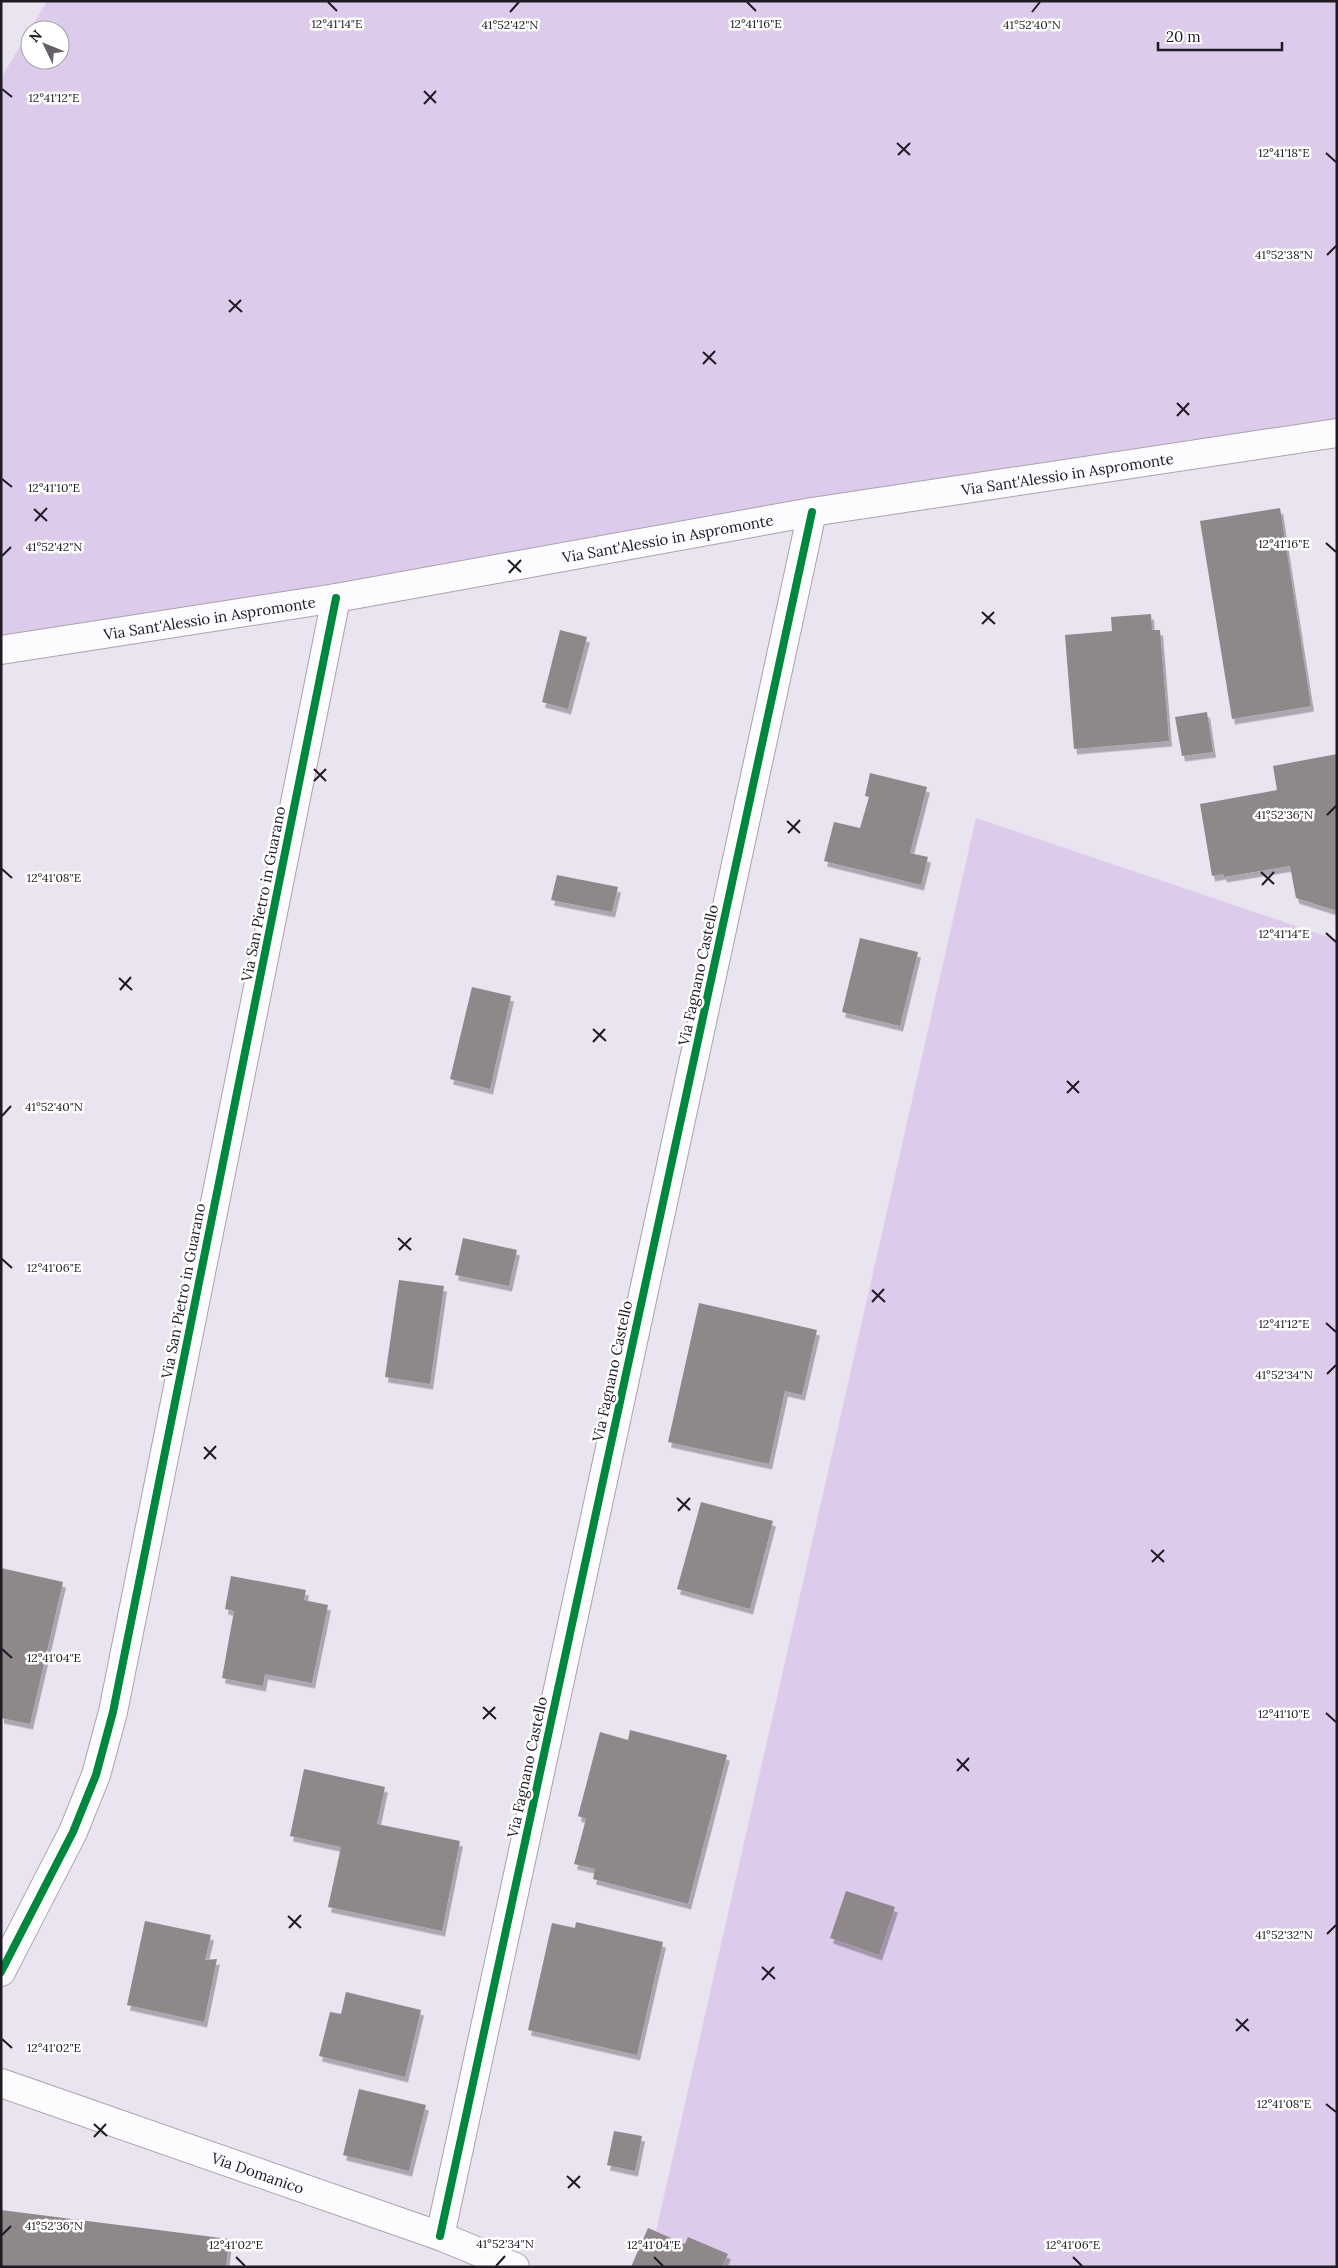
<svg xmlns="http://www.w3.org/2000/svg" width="1338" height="2268" viewBox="0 0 1338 2268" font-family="Lora,serif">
	<defs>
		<filter id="shadow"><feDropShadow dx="3" dy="5.5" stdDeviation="0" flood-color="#0004"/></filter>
	</defs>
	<rect width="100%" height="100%" fill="#eae3f0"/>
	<!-- green -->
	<path fill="#dccbea" d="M 47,1 L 1337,1 L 1337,433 L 1,650 L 1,78 L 30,30 L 30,60 L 60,60 L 60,30 L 30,30 Z
		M 976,818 L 1337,940 L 1337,2267 L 648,2267 Z"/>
	<!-- building -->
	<path fill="#8e888a" filter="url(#shadow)" d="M 1280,508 L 1311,706 L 1232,719 L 1200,521 Z
		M 1151,614 L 1152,630 L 1160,630 L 1169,741 L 1074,749 L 1065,635 L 1112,631 L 1111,617 Z
		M 560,630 L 587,637 L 568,709 L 542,702 Z
		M 1207,712 L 1213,752 L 1182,756 L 1175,717 Z
		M 1337,754 L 1337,911 L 1296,898 L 1290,866 L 1224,877 L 1223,874 L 1212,876 L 1200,804 L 1277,790 L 1273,766 Z
		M 870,773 L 927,787 L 910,853 L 928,857 L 921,885 L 824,861 L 834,822 L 860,828 L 869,797 L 865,796 Z
		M 557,875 L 618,887 L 612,912 L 551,900 Z
		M 860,938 L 918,952 L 900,1026 L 842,1012 Z
		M 472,987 L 511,996 L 490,1089 L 450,1079 Z
		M 463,1238 L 517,1250 L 509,1286 L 455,1275 Z
		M 399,1280 L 444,1286 L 430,1384 L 385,1377 Z
		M 699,1303 L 817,1330 L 802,1395 L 785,1391 L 769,1464 L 668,1442 Z
		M 701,1502 L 773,1521 L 750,1609 L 677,1589 Z
		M 1,1568 L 63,1582 L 30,1724 L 1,1718 Z
		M 231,1576 L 306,1590 L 304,1600 L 328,1605 L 312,1683 L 265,1674 L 263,1686 L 222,1678 L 234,1611 L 225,1609 Z
		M 630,1730 L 727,1755 L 688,1904 L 593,1879 L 595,1869 L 574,1864 L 586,1819 L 578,1816 L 600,1732 L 628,1740 Z
		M 304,1769 L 385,1787 L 377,1824 L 460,1841 L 442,1931 L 328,1907 L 341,1847 L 290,1836 Z
		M 846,1891 L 895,1907 L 879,1955 L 830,1938 Z
		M 145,1921 L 211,1935 L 205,1960 L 217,1959 L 204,2022 L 127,2005 Z
		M 576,1922 L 663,1942 L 637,2055 L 528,2030 L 552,1923 L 575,1928 Z
		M 346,1992 L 421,2010 L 405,2077 L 319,2056 L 330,2012 L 341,2014 Z
		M 359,2089 L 426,2105 L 409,2171 L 343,2155 Z
		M 614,2131 L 642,2136 L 635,2171 L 607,2165 Z
		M 1,2210 L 229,2239 L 226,2267 L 1,2267 Z
		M 648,2228 L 685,2244 L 688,2237 L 728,2254 L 722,2267 L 631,2267 Z"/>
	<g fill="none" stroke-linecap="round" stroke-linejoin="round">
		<defs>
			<g id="minor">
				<path id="s1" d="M 1,650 L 336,598 L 812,512 L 1337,433"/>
				<path d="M 1,1972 L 73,1832 L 96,1775 L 113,1712 L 336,598"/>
				<path id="s2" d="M 1,2083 L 440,2236 L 515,2267"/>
				<path d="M 440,2236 L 812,512"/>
			</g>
		</defs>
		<!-- minor casing -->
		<use href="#minor" stroke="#a9a3ad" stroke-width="30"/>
		<!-- minor -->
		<use href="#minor" stroke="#fcfbfd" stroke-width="28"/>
		<defs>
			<path id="cycleway" d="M 1,1972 L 73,1832 L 96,1775 L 113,1712 L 336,598
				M 440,2236 L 812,512"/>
		</defs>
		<!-- cycleway casing -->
		<use href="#cycleway" stroke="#fff" stroke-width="11"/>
		<!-- cycleway -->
		<use href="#cycleway" stroke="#00873e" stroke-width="8"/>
	</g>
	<!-- ticks -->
	<path fill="none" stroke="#1f1a23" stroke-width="2" d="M 328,2 L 337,11M 747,2 L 756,11M 510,12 L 519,2M 1032,12 L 1040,2M 2,89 L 12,97M 424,91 L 436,103M 424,104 L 436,91M 897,143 L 910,155M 1326,153 L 1336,162M 898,155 L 910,143M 1327,255 L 1336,246M 229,300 L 242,312M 229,312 L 241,300M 703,352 L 716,364M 703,364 L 715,351M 1177,403 L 1189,415M 1177,416 L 1189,403M 2,479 L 12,487M 34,509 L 47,521M 35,521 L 47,508M 1326,543 L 1336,552M 2,556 L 11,547M 508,560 L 521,572M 509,573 L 521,560M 982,612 L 995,624M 982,624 L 994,612M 314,769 L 326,781M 314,781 L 326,769M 1327,815 L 1336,806M 787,821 L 800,833M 788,833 L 800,820M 2,869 L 12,878M 1261,872 L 1274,884M 1262,885 L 1274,872M 1326,933 L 1336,942M 119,978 L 132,990M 120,990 L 131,977M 593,1029 L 606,1041M 593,1042 L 605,1029M 1067,1081 L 1079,1093M 1067,1093 L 1079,1081M 2,1116 L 11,1106M 398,1238 L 411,1250M 399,1250 L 411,1238M 2,1259 L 12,1268M 872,1290 L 885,1302M 872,1302 L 884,1289M 1326,1323 L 1336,1332M 1327,1374 L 1336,1365M 204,1447 L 216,1459M 204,1459 L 216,1446M 677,1498 L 690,1510M 678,1511 L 690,1498M 1151,1550 L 1164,1562M 1152,1562 L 1164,1550M 2,1649 L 12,1658M 483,1707 L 496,1719M 1326,1713 L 1336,1722M 483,1719 L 495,1707M 957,1759 L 969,1771M 957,1771 L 969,1758M 288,1916 L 301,1928M 289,1928 L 301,1915M 1327,1934 L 1336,1925M 762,1967 L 775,1979M 762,1980 L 774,1967M 1236,2019 L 1249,2031M 1236,2031 L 1248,2019M 2,2039 L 12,2048M 1326,2104 L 1336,2112M 94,2124 L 107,2136M 94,2137 L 106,2124M 567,2176 L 580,2188M 568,2188 L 580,2176M 2,2235 L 11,2226M 236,2257 L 245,2266M 654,2257 L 663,2266M 1073,2257 L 1082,2266M 496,2266 L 505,2256"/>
	<g text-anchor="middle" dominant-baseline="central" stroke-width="5" stroke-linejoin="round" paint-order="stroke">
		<!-- street labels -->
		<g font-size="15" fill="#1f1a23" stroke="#fff">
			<text stroke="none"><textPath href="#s1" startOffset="1081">Via Sant'Alessio in Aspromonte</textPath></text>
			<text stroke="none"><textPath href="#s1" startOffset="676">Via Sant'Alessio in Aspromonte</textPath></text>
			<text stroke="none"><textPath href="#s1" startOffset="211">Via Sant'Alessio in Aspromonte</textPath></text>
			<text transform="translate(263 894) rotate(-79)">Via San Pietro in Guarano</text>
			<text transform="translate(698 975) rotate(-78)">Via Fagnano Castello</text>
			<text transform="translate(183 1291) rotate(-79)">Via San Pietro in Guarano</text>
			<text transform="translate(612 1371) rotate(-78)">Via Fagnano Castello</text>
			<text transform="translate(527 1767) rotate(-78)">Via Fagnano Castello</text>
			<text stroke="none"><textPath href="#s2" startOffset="272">Via Domanico</textPath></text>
		</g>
	</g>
	<g font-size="12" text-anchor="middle" fill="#1f1a23" stroke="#fff" stroke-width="5" stroke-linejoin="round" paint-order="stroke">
		<text x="337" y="28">12°41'14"E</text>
		<text x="756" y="28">12°41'16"E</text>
		<text x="510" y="29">41°52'42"N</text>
		<text x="1032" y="29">41°52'40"N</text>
		<text x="54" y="102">12°41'12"E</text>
		<text x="1284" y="157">12°41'18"E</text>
		<text x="1284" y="259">41°52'38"N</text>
		<text x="54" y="492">12°41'10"E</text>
		<text x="1284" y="548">12°41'16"E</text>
		<text x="54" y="551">41°52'42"N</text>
		<text x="1284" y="819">41°52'36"N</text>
		<text x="54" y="882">12°41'08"E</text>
		<text x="1284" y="938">12°41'14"E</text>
		<text x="54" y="1111">41°52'40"N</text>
		<text x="54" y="1272">12°41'06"E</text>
		<text x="1284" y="1328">12°41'12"E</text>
		<text x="1284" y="1379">41°52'34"N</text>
		<text x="54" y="1662">12°41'04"E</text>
		<text x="1284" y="1718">12°41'10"E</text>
		<text x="1284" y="1939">41°52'32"N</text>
		<text x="54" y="2052">12°41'02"E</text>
		<text x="1284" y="2108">12°41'08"E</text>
		<text x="54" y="2230">41°52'36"N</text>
		<text x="505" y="2248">41°52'34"N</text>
		<text x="236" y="2249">12°41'02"E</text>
		<text x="654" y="2249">12°41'04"E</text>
		<text x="1073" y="2249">12°41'06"E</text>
	</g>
	<!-- border -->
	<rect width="1338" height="2268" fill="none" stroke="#1f1a23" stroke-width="5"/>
	<!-- north arrow -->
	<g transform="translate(45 45) rotate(313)"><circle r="24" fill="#ffffff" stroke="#a5a3a7"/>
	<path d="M0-4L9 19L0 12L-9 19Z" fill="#66606b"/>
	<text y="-8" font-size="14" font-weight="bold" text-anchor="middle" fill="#1f1a23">N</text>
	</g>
	<!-- scale -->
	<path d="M1158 42v8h124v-8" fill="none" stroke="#1f1a23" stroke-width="2.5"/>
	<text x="1166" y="42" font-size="15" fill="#1f1a23" stroke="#ffffff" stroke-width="4" paint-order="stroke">20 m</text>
</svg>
